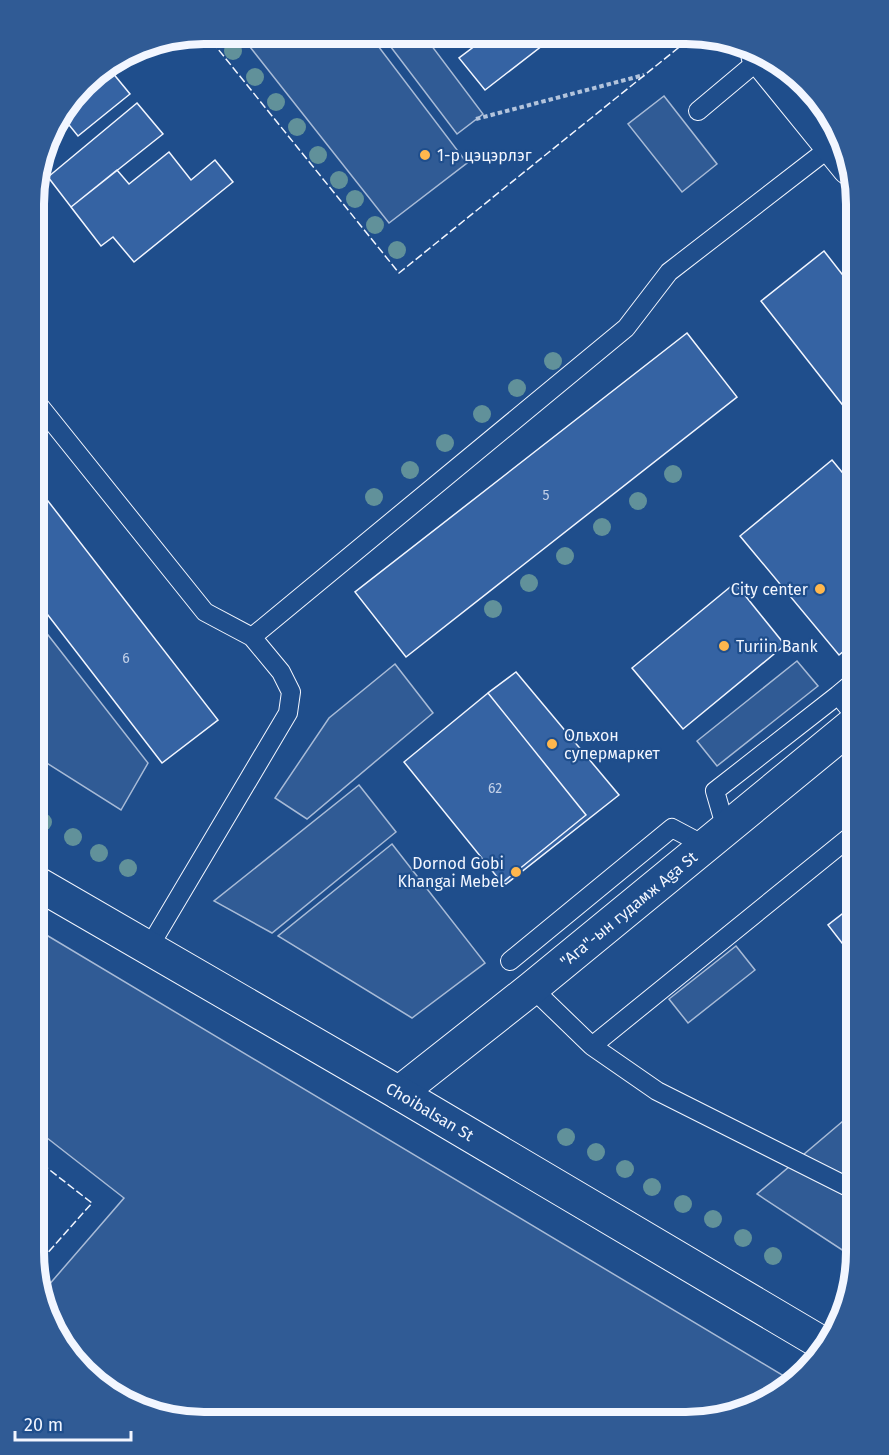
<svg xmlns="http://www.w3.org/2000/svg" width="889" height="1455" viewBox="0 0 889 1455" font-family="'Fira Sans',sans-serif">
	<rect width="100%" height="100%" fill="#1f4e8c"/>
	<!-- built -->
	<path fill="#305b95" stroke="#a8bbd7" stroke-width="1.5" d="M 239,33 L 369,34 L 467,163 L 389,223 Z
		M 381,34 L 445,35 L 431,45 L 483,114 L 457,134 Z
		M 664,96 L 717,164 L 682,192 L 628,124 Z
		M 34,617 L 148,763 L 121,810 L 34,755 Z
		M 797,661 L 818,686 L 717,766 L 697,741 Z
		M 395,664 L 433,713 L 307,819 L 275,798 L 329,718 Z
		M 359,785 L 396,832 L 272,933 L 214,901 Z
		M 392,844 L 485,963 L 412,1018 L 278,936 Z
		M 33,927 L 789,1379 L 750,1409 L 685,1422 L 181,1420 L 100,1386 L 46,1316 L 41,1294 L 124,1198 L 33,1127 Z
		M 736,946 L 755,970 L 688,1023 L 669,999 Z
		M 856,1110 L 856,1259 L 757,1194 Z"/>
	<!-- building -->
	<path fill="#3563a3" stroke="#f2f6ff" stroke-width="1.5" d="M 469,35 L 556,35 L 485,90 L 459,58 L 476,45 Z
		M 107,66 L 130,94 L 78,136 L 61,115 L 91,76 Z
		M 137,103 L 163,134 L 71,207 L 48,177 Z
		M 169,152 L 191,180 L 215,160 L 233,182 L 134,262 L 113,237 L 101,246 L 71,207 L 117,170 L 129,184 Z
		M 824,251 L 856,292 L 856,422 L 761,301 Z
		M 687,333 L 737,397 L 406,657 L 355,592 Z
		M 832,460 L 856,489 L 856,641 L 839,655 L 740,536 Z
		M 34,483 L 218,720 L 162,763 L 34,597 Z
		M 735,583 L 785,645 L 683,729 L 632,668 Z
		M 516,672 L 619,795 L 506,884 L 502,883 L 586,815 L 488,693 Z
		M 488,693 L 586,815 L 502,883 L 404,762 Z
		M 855,904 L 856,905 L 856,961 L 828,925 Z"/>
	<g fill="none" stroke-linecap="round" stroke-linejoin="round">
		<defs>
			<path id="lane" d="M 698,111 L 760,59
				M 34,399 L 205,612 L 252,637
				M 838,695 L 856,680
				M 726,829 L 715,791 L 838,695 L 856,717
				M 148,949 L 288,713 L 291,692 L 281,672 L 252,637 L 626,328 L 669,272 L 832,146
				M 510,961 L 672,828 L 706,846
				M 532,988 L 592,1046 L 856,832
				M 592,1046 L 657,1091 L 856,1191"/>
			<g id="street">
				<path d="M 758,56 L 849,168"/>
				<path id="s1" d="M 399,1093 L 532,988 L 856,722"/>
			</g>
			<g id="highway">
				<path id="s2" d="M 33,881 L 399,1093 L 825,1345"/>
			</g>
		</defs>
		<!-- lane casing -->
		<use href="#lane" stroke="#f2f6ff" stroke-width="20"/>
		<!-- street casing -->
		<use href="#street" stroke="#f2f6ff" stroke-width="35"/>
		<!-- highway casing -->
		<use href="#highway" stroke="#f2f6ff" stroke-width="35"/>
		<!-- path -->
		<path stroke="#b3c4dc" stroke-width="4" stroke-dasharray="4.5 3" stroke-linecap="butt" d="M 476,119 L 644,75"/>
		<!-- lane -->
		<use href="#lane" stroke="#1f4e8c" stroke-width="18"/>
		<!-- street -->
		<use href="#street" stroke="#1f4e8c" stroke-width="33"/>
		<!-- highway -->
		<use href="#highway" stroke="#1f4e8c" stroke-width="33"/>
		<!-- fence -->
		<path stroke="#f2f6ff" stroke-width="1.5" stroke-dasharray="8 3" stroke-linecap="butt" d="M 205,33 L 399,273 L 693,36
			M 33,1157 L 92,1203 L 36,1266"/>
	</g>
	<!-- trees -->
	<g fill="#61919a">
		<circle cx="233" cy="51" r="9"/>
		<circle cx="255" cy="77" r="9"/>
		<circle cx="276" cy="102" r="9"/>
		<circle cx="297" cy="127" r="9"/>
		<circle cx="318" cy="155" r="9"/>
		<circle cx="339" cy="180" r="9"/>
		<circle cx="355" cy="199" r="9"/>
		<circle cx="375" cy="225" r="9"/>
		<circle cx="397" cy="250" r="9"/>
		<circle cx="553" cy="361" r="9"/>
		<circle cx="517" cy="388" r="9"/>
		<circle cx="482" cy="414" r="9"/>
		<circle cx="445" cy="443" r="9"/>
		<circle cx="410" cy="470" r="9"/>
		<circle cx="673" cy="474" r="9"/>
		<circle cx="374" cy="497" r="9"/>
		<circle cx="638" cy="501" r="9"/>
		<circle cx="602" cy="527" r="9"/>
		<circle cx="565" cy="556" r="9"/>
		<circle cx="529" cy="583" r="9"/>
		<circle cx="493" cy="609" r="9"/>
		<circle cx="43" cy="822" r="9"/>
		<circle cx="73" cy="837" r="9"/>
		<circle cx="99" cy="853" r="9"/>
		<circle cx="128" cy="868" r="9"/>
		<circle cx="566" cy="1137" r="9"/>
		<circle cx="596" cy="1152" r="9"/>
		<circle cx="625" cy="1169" r="9"/>
		<circle cx="652" cy="1187" r="9"/>
		<circle cx="683" cy="1204" r="9"/>
		<circle cx="713" cy="1219" r="9"/>
		<circle cx="743" cy="1238" r="9"/>
		<circle cx="773" cy="1256" r="9"/>
	</g>
	<!-- markers -->
	<g fill="#ffb74d" stroke="#1f4e8c" stroke-width="2">
		<circle cx="425" cy="155" r="6"/>
		<circle cx="820" cy="589" r="6"/>
		<circle cx="724" cy="646" r="6"/>
		<circle cx="552" cy="744" r="6"/>
		<circle cx="516" cy="872" r="6"/>
	</g>
	<g text-anchor="middle" dominant-baseline="central" stroke-width="4.5" stroke-linejoin="round" paint-order="stroke">
		<!-- number labels -->
		<g font-size="14" fill="#c3d1e8">
			<text x="546" y="495">5</text>
			<text x="126" y="658">6</text>
			<text x="495" y="788">62</text>
		</g>
		<!-- poi labels -->
		<g font-size="16" fill="#f2f6ff" stroke="#1f4e8c" text-anchor="start">
			<text x="437" y="155">1-р цэцэрлэг</text>
			<text x="808" y="589" text-anchor="end">City center</text>
			<text x="736" y="646">Turiin Bank</text>
			<text x="564" y="735">Ольхон<tspan x="564" dy="18">супермаркет</tspan></text>
			<text x="504" y="863" text-anchor="end">Dornod Gobi<tspan x="504" dy="18">Khangai Mebel</tspan></text>
		</g>
		<!-- street labels -->
		<g font-size="16" fill="#f2f6ff" stroke="#1f4e8c">
			<text stroke="none"><textPath href="#s1" startOffset="294">"Ага"-ын гудамж Aga St</textPath></text>
			<text stroke="none"><textPath href="#s2" startOffset="459">Choibalsan St</textPath></text>
		</g>
	</g>
	<!-- crop -->
	<path d="M0 0H889V1455H0ZM204 44H686A160 160 0 0 1 846 204V1252A160 160 0 0 1 686 1412H204A160 160 0 0 1 44 1252V204A160 160 0 0 1 204 44Z" fill="#305b95" fill-rule="evenodd"/>
	<path fill="none" stroke="#f2f6ff" stroke-width="8" d="M204 44H686A160 160 0 0 1 846 204V1252A160 160 0 0 1 686 1412H204A160 160 0 0 1 44 1252V204A160 160 0 0 1 204 44Z"/>
	<!-- scale -->
	<path d="M15 1431v9h116v-9" fill="none" stroke="#f2f6ff" stroke-width="3"/>
	<text x="24" y="1431" font-size="18" fill="#f2f6ff" stroke="#1f4e8c" stroke-width="4.5" paint-order="stroke">20 m</text>
</svg>
